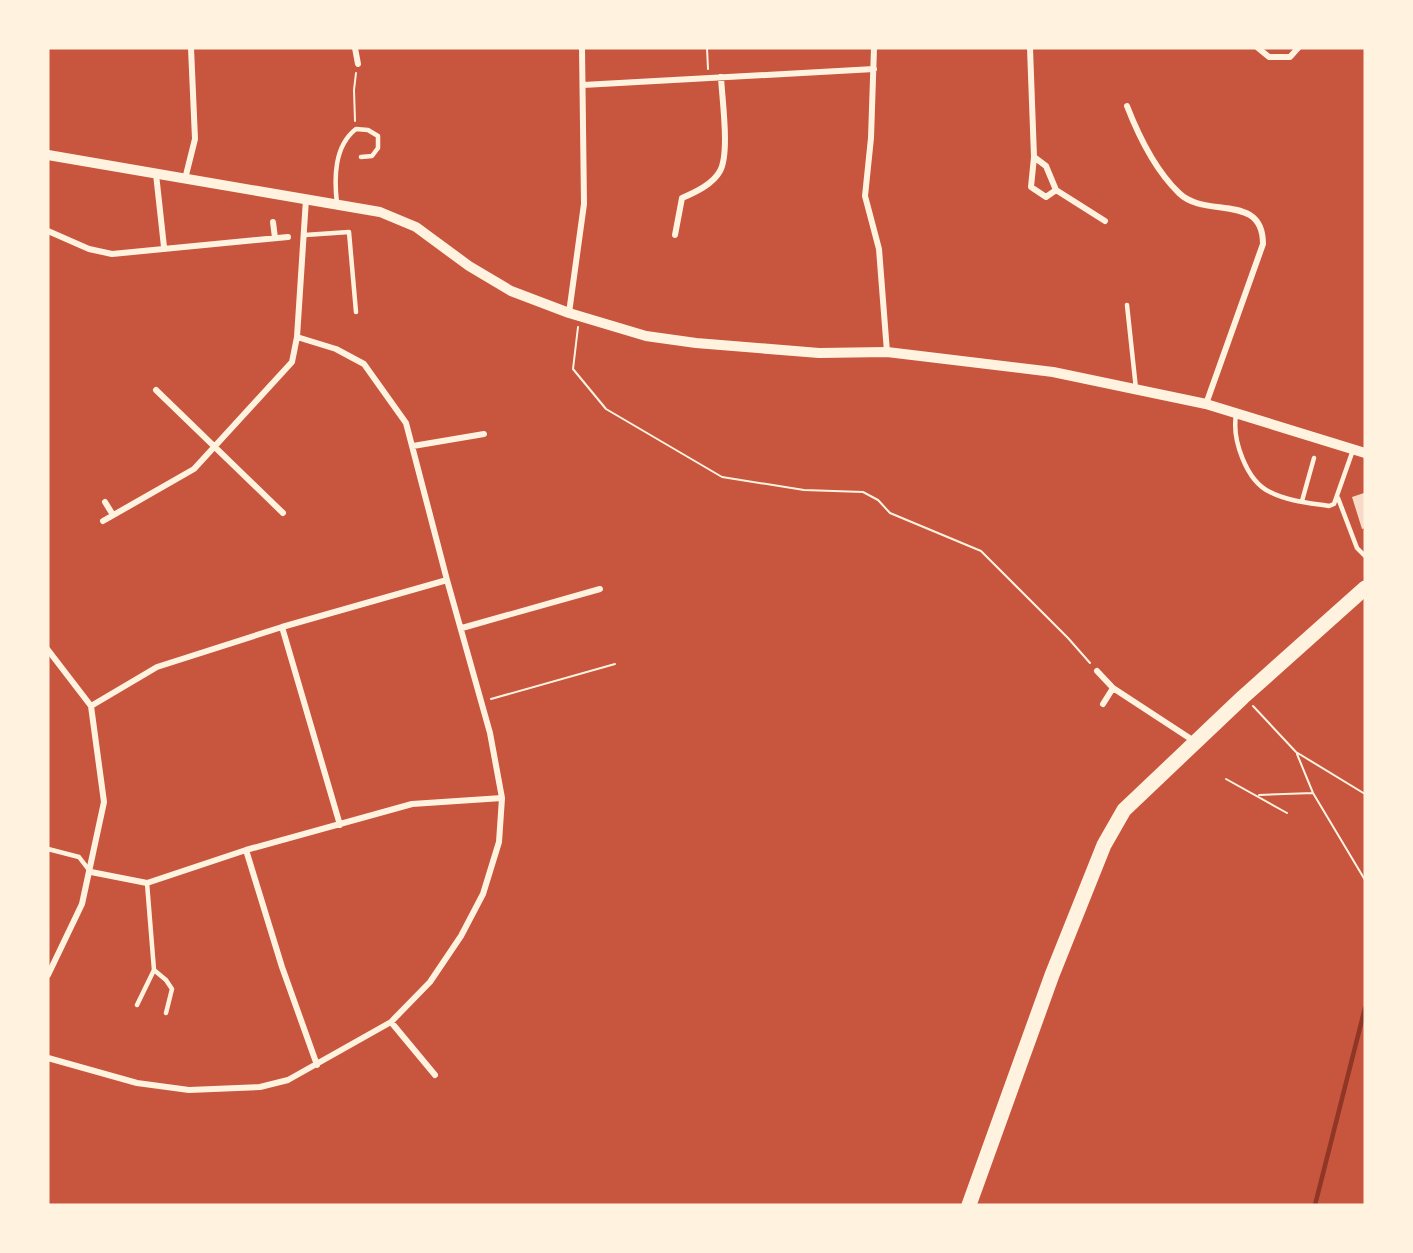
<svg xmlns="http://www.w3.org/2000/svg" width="1413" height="1253" viewBox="0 0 1413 1253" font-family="Arial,sans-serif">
	<rect width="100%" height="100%" fill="#c8553d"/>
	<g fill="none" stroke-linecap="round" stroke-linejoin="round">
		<!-- stream -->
		<path stroke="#8f3625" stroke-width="4.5" d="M 1315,1205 L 1365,1008"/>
	</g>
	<!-- building -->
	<path fill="#f7dbc8" d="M 1364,493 L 1365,528 L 1362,529 L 1352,497 Z"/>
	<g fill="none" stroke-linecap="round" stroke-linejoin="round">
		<!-- path -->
		<path stroke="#fff3e0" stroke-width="2" d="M 707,48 L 708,69
			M 355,121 L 354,90 L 356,73
			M 578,327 L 573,369 L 606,409 L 722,477 L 804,490 L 863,492 L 878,500 L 890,513 L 981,551 L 1068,638 L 1090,663
			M 491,699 L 615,664
			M 1253,706 L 1296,752 L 1365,794
			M 1297,754 L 1313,793 L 1365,880
			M 1226,779 L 1287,813
			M 1259,795 L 1313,793"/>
		<!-- service -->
		<path stroke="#fff3e0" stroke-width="4.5" d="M 337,204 C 334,178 334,146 356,129 L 368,130 L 378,136 L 378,148 L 372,156 L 361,157
			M 305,235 L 349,232 L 356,312
			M 1127,305 L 1136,389
			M 1236,415 C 1232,439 1246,481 1270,492 C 1287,501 1310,503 1329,506 L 1334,504 L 1353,450
			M 1338,498 L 1357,548 L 1365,556
			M 1302,501 L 1314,458
			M 48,849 L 79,857 L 89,870
			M 154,970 L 166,980 L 172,989 L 166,1013
			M 137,1005 L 154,970 L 147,883"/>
		<!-- minor -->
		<path stroke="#fff3e0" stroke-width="6" d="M 355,48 L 358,64
			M 874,48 L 871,138 L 865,196 L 879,249 L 887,352
			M 1030,48 L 1034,157 L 1031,187 L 1046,197 L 1056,190
			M 1258,48 L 1269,57 L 1290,57 L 1298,48
			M 583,85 L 874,69
			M 1127,106 C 1139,137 1155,170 1179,193 C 1205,219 1263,192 1263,244 L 1206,404
			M 1034,157 L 1046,166 L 1056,190
			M 156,174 L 164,247
			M 185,179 L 195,139 L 191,48
			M 1056,190 L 1105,221
			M 273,222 L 275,238
			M 48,231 L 89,249 L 112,254 L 288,237
			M 675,235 L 682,198 C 696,192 713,184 720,171 C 730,153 722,99 721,77
			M 569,313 L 584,204 L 582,48
			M 156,390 L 283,513
			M 413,446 L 484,434
			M 105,502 L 113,515
			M 103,521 L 194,469 L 292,362 L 297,337 L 306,199
			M 282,627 L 340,825
			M 462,628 L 600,589
			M 48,650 L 91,706 L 104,802 L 82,904 L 48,975
			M 1097,671 L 1113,688 L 1194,741
			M 1103,704 L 1113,688
			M 91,706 L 157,667 L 282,627 L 447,580
			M 246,850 L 282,967 L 317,1065
			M 91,872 L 147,883 L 246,850 L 412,804 L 502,798
			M 391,1022 L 435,1075
			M 48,1058 L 137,1083 L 189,1090 L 260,1087 L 288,1080 L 391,1022 L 430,982 L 461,936 L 483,894 L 499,842 L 502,798 L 490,733 L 447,580 L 406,423 L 364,364 L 336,349 L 297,337"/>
		<!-- tertiary -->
		<path stroke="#fff3e0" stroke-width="10" d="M 48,155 L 380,212 L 416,227 L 469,266 L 511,291 L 569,313 L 646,336 L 696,343 L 819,353 L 887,352 L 1053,372 L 1206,404 L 1365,453"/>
		<!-- primary -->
		<path stroke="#fff3e0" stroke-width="15" d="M 969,1205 L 1052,975 L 1104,845 L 1124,810 L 1243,697 L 1365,588"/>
	</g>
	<!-- border -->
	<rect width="1413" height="1253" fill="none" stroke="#fff3e0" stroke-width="99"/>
</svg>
